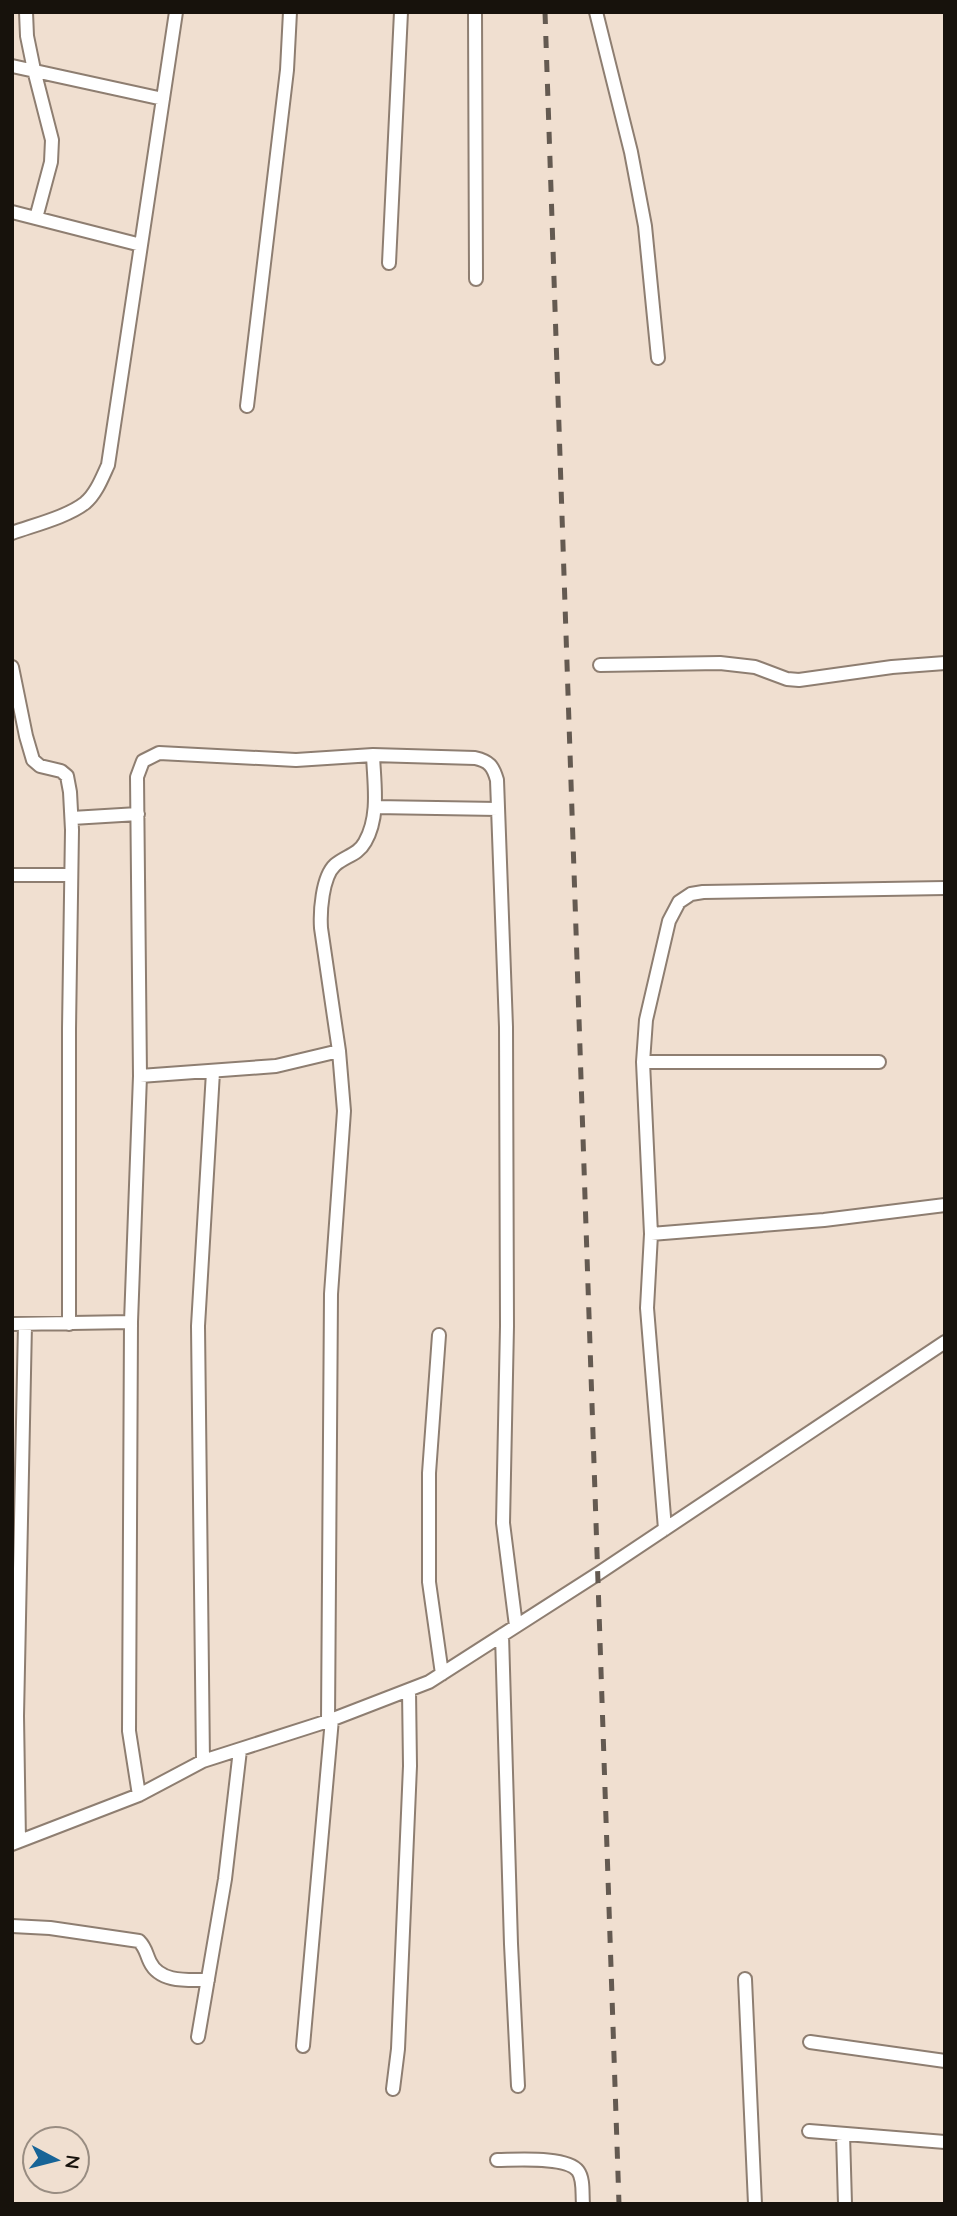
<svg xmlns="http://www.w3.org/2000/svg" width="957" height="2216" viewBox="0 0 957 2216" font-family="Quicksand,sans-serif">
	<rect width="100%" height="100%" fill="#f0dfd0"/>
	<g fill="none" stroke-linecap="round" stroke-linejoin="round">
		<defs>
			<path id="minor" d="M 26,12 L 27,36 L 34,70 L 52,140 L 51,162 L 36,218
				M 475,12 L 476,279
				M 596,12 L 631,152 L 645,226 L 658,358
				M 12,66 L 163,99
				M 12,212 L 141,245
				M 389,263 L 401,12
				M 247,406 L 287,70 L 290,12
				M 12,533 C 34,525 67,517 85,503 C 96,494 102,478 108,465 L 176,12
				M 600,665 L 720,663 L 755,667 L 787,679 L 799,680 L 892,667 L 945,663
				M 12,667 L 26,736 L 33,760 L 40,766 L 61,771 L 67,776 L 70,792 L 72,830 L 69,1029 L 69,1324
				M 373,755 L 475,758 C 489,761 493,766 497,780 L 506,1027 L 507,1326 L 503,1523 L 516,1626
				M 375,807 L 498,809
				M 72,818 L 138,814
				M 12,875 L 71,875
				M 643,1062 L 879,1062
				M 140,1076 L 276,1066 L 339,1051
				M 651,1234 L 824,1220 L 945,1205
				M 12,1324 L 131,1322
				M 439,1335 L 429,1473 L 429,1582 L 442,1674
				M 665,1529 L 647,1308 L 651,1234 L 643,1062 L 646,1020 L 669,921 L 679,902 L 691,894 L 703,892 L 945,888
				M 502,1635 L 511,1944 L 518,2086
				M 203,1761 L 198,1326 L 213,1072
				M 139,1795 L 129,1731 L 131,1322 L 140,1076 L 137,777 L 143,761 L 159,753 L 296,760 L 373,755 C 374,783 380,816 365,842 C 358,855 345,856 335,865 C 322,877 320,912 321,928 L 339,1051 L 344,1111 L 331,1294 L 328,1721
				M 19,1841 L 17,1716 L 25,1324
				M 12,1844 L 139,1795 L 203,1761 L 328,1721 L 429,1682 L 599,1573 L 945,1342
				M 12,1926 L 50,1928 L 139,1941 C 146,1948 146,1954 150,1962 C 160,1983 188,1980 208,1980
				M 745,1979 L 755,2204
				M 198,2037 L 225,1879 L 240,1750
				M 810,2042 L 945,2061
				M 303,2046 L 332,1719
				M 393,2089 L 398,2049 L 410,1766 L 409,1690
				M 809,2131 L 945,2142
				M 843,2134 L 845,2204
				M 497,2160 C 516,2160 567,2156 578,2171 C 584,2179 582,2194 583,2204"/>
		</defs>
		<!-- minor casing -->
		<use href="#minor" stroke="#8e7e71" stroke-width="16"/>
		<!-- minor -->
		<use href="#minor" stroke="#fff" stroke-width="12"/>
		<!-- rail -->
		<path stroke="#645a51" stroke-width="5" stroke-dasharray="12 12" stroke-linecap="butt" d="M 545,12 L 619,2204"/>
	</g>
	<!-- border -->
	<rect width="957" height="2216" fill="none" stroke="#17120c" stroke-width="28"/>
	<!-- north arrow -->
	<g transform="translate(56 2160) rotate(97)"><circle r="33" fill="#f0dfd0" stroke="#998d82" stroke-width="2"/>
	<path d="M0-5L12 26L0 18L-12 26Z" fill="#176497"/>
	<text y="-10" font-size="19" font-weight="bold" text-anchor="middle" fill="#17120c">N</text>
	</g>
</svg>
